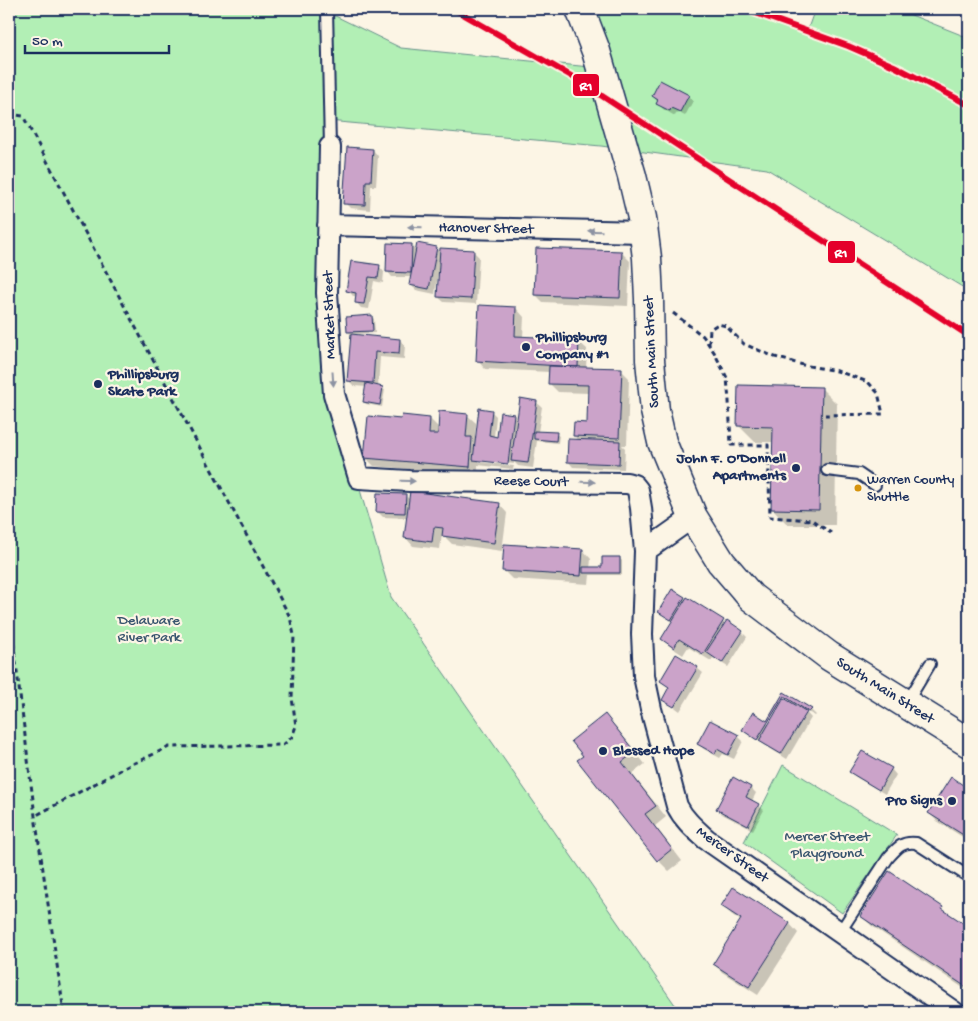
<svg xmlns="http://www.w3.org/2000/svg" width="978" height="1021" viewBox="0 0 978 1021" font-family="'Gochi Hand',sans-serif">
	<rect width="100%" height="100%" fill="#fcf5e5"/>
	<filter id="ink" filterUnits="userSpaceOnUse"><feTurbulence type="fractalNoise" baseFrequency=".02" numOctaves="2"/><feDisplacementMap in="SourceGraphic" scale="10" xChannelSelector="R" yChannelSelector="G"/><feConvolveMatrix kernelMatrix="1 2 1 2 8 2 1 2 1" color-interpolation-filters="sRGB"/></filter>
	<g filter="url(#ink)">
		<!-- green -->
		<path fill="#b2efb5" stroke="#668f8a" d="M 9,9 L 321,9 L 401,48 L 600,68 L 578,9 L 742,9 L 807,31 L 815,9 L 896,9 L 969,38 L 969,291 L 767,169 L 601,146 L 328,121 L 336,407 L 391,597 L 680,1012 L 9,1012 Z
			M 783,765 L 897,835 L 842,913 L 744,842 Z"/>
		<!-- shadow -->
		<path fill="#0003" d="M 653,96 L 688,96 L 693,101 L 685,116 L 677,112 L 675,116 L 663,109 Z
			M 373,150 L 378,156 L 376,186 L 371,186 L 370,210 L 350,208 L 345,203 Z
			M 411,245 L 417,251 L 436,248 L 441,253 L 474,252 L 479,257 L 476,304 L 444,302 L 438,297 L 440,273 L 438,273 L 435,294 L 416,290 L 411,285 L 412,277 L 392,277 L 387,271 Z
			M 622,253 L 630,261 L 628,306 L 543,302 L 535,294 Z
			M 379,266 L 384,272 L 383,283 L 374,281 L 369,309 L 361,308 L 356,302 L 357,296 L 353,296 L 348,290 Z
			M 516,308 L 524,317 L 523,337 L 578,341 L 587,349 L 586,368 L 621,370 L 629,378 L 627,445 L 622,445 L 625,448 L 624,469 L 573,467 L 568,461 L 580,441 L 574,436 L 588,424 L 589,393 L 558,392 L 550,384 L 550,372 L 485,369 L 477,360 Z
			M 372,317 L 374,319 L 375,333 L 351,334 L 348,332 Z
			M 352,336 L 400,340 L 405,345 L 404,359 L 380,357 L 378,387 L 385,390 L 382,407 L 366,404 L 364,402 L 367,387 L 354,386 L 348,380 Z
			M 821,388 L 837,404 L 835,525 L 788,525 L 773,509 L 774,442 L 755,442 L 739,426 Z
			M 536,402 L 542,407 L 538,432 L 556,434 L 559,436 L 558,443 L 537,441 L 533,468 L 518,466 L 514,462 L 514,464 L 479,460 L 479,462 L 514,466 L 513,469 L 478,465 L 478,475 L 374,466 L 366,458 L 402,420 L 430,419 L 439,428 L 467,415 L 476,423 L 475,436 L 477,436 L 491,411 L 496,416 L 494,437 L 498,438 L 514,415 L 518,420 Z
			M 405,495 L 410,500 L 499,504 L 507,513 L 502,551 L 452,544 L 442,534 L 440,549 L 413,546 L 405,537 L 408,518 L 383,517 L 378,512 Z
			M 583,550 L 591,559 L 590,569 L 603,568 L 620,558 L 622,561 L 622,575 L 590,575 L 589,584 L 512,579 L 504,571 Z
			M 684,598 L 726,624 L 742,632 L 747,637 L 728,667 L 713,658 L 711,661 L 688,647 L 683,655 L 671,647 L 663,639 L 673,622 L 660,612 Z
			M 697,668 L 703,673 L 680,711 L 664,699 L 670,688 L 661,681 Z
			M 784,695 L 811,710 L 816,715 L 815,716 L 804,710 L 811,718 L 787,759 L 749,735 L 744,730 L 754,714 L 770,725 L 793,704 Z
			M 605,716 L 616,727 L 645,764 L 632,774 L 666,817 L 655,826 L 682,861 L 669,871 L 658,860 L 585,756 Z
			M 738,736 L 743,741 L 734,759 L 723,754 L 720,758 L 704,749 L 698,744 Z
			M 891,769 L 896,775 L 885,794 L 856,777 L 851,772 Z
			M 952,779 L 969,790 L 969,841 L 937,821 L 929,813 Z
			M 751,788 L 756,793 L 752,801 L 764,810 L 753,830 L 722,814 L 717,809 Z
			M 890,873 L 942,908 L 949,915 L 969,929 L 969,992 L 872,926 L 861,916 Z
			M 734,888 L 790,924 L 798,933 L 758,995 L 722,972 L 714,964 L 741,921 L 731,914 L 723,906 Z"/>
		<!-- building -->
		<path fill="#cba3c9" stroke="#1b2f5e" d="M 660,80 L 689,95 L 680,112 L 671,108 L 670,111 L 656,104 L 658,100 L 652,96 Z
			M 347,147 L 373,149 L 371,181 L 366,181 L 365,205 L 343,204 Z
			M 387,243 L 412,244 L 411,273 L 386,272 Z
			M 417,243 L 437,247 L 429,289 L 409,285 Z
			M 440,248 L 474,250 L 471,299 L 437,297 Z
			M 536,248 L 622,251 L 620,298 L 534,295 Z
			M 351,261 L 380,265 L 378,278 L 369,277 L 364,304 L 355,303 L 356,293 L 346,291 Z
			M 479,305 L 516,307 L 515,336 L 579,339 L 578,367 L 476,361 Z
			M 372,315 L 373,331 L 347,332 L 346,317 Z
			M 351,334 L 400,339 L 399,354 L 375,352 L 373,383 L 347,381 Z
			M 549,366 L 622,368 L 619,438 L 573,436 L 574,422 L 587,423 L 588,385 L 548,384 Z
			M 366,383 L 383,387 L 380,405 L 363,402 Z
			M 738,385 L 822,387 L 819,510 L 771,509 L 773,427 L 737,426 Z
			M 520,398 L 537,401 L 528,463 L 511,461 Z
			M 479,408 L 492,410 L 489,435 L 497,437 L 500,412 L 514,414 L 508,464 L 473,460 Z
			M 439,411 L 468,414 L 466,437 L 472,437 L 470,467 L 364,458 L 368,416 L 401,419 L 402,415 L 430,418 L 429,434 L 438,434 Z
			M 534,431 L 557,432 L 556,441 L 534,439 Z
			M 568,439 L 620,441 L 619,464 L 567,462 Z
			M 410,491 L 500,503 L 494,543 L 442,536 L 443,528 L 434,527 L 432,542 L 404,538 Z
			M 377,493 L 406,494 L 405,513 L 376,512 Z
			M 504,544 L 583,549 L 581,576 L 502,571 Z
			M 602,557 L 620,557 L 620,573 L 583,573 L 583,567 L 602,567 Z
			M 672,589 L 685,597 L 671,620 L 658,612 Z
			M 687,597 L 724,620 L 703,654 L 679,639 L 674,648 L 661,639 Z
			M 727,620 L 743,631 L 722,663 L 706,652 Z
			M 676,654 L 698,667 L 674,707 L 662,700 L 669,687 L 660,681 Z
			M 784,692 L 812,709 L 809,712 L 784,696 L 757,740 L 742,730 L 753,712 L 767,721 Z
			M 784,698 L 807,712 L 781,754 L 759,741 Z
			M 605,714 L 635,752 L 622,762 L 656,806 L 645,814 L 672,849 L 657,861 L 577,760 L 583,756 L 571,741 Z
			M 710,720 L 739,735 L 728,755 L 717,749 L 715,754 L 697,744 Z
			M 862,751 L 892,768 L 879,790 L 849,772 Z
			M 733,777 L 751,787 L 746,797 L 759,804 L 748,826 L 716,809 Z
			M 951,777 L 969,789 L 969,830 L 965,836 L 928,813 Z
			M 889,871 L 943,907 L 942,909 L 969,927 L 969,989 L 860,916 Z
			M 733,887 L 790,923 L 749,987 L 713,964 L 741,919 L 721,906 Z"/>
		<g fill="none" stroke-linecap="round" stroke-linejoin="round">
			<defs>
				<path id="service" d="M 327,9 L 330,147
					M 827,470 L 859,474 L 875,485
					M 906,704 L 930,664
					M 840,932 L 888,858 C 897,848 902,841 916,843 L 969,877"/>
				<path id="minor" d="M 330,147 L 327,293 L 334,394 L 359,478 L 409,481 L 627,483 L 634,485 L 638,490 L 641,508 L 645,551 L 642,634 L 644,676 L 651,709 L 677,806 C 684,820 695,829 706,839 L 954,1012
					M 328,225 L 643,232
					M 645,551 L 693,517"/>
				<path id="primary" d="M 580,9 L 596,51 L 632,176 L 642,218 L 647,258 L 649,299 L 650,360 L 655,411 L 662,442 L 693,517 L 721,562 L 751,597 L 829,656 L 969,743"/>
			</defs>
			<!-- service casing -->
			<use href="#service" stroke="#1b2f5e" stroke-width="14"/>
			<!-- minor casing -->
			<use href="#minor" stroke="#1b2f5e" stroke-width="24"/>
			<!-- primary casing -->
			<use href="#primary" stroke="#1b2f5e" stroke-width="31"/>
			<!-- path -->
			<path stroke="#1b2f5e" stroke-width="3" stroke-dasharray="5 4" stroke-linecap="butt" d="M 9,114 L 23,116 L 290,617 L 294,635 L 292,698 L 296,726 L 292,737 L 283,745 L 169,747 L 126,767 L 35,816
				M 673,313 L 703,336 L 714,352 L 727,378 L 729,401 L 731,445 L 768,445 L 770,517 L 812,520 L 831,533
				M 709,344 L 710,329 L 718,324 L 726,326 L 744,344 L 775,357 L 803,365 L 837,371 L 868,382 L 878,393 L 883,414 L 825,415
				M 9,607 L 35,816 L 64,1012"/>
			<!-- service -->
			<use href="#service" stroke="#fcf5e5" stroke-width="10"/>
			<!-- minor -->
			<use href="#minor" stroke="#fcf5e5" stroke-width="20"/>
			<!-- primary -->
			<use href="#primary" stroke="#fcf5e5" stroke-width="28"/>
			<defs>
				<path id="rail-1" d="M 454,9 L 573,77 L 969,336
					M 745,9 L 848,46 L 894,66 L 969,105"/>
			</defs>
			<!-- rail-1 casing -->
			<use href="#rail-1" stroke="#fcf5e5" stroke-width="10"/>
			<!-- rail-1 -->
			<use href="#rail-1" stroke="#e4002b" stroke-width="6"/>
		</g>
		<!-- one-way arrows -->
		<defs><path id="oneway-solid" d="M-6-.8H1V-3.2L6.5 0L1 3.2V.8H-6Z" transform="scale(1.25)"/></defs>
		<g fill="#8c92a2">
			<use href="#oneway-solid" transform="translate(415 227) rotate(-179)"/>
			<use href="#oneway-solid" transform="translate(595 231) rotate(-179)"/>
			<use href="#oneway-solid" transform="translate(333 379) rotate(86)"/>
			<use href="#oneway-solid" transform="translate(408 481) rotate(2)"/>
			<use href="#oneway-solid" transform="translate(588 482) rotate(1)"/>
		</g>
	</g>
	<!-- markers -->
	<g fill="#1b2f5e" stroke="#fcf5e5" stroke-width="2">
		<circle cx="526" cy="347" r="5"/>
		<circle cx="98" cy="384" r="5"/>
		<circle cx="796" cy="468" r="5"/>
		<circle cx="603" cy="751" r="5"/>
		<circle cx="952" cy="801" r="5"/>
	</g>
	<circle fill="#d6940e" stroke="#fcf5e5" stroke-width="2" cx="858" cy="488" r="4.5"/>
	<g text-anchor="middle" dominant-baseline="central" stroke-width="4.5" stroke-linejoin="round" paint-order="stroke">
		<!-- bus labels -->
		<g font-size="14" fill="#1b2f5e" stroke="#fcf5e5" text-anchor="start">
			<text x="867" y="480">Warren County<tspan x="867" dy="17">Shuttle</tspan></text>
		</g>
		<!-- street labels -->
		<g font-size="15" fill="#1b2f5e" stroke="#fcf5e5">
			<text transform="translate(486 229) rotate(1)">Hanover Street</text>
			<text transform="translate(330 315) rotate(-92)">Market Street</text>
			<text transform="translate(652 352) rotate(-93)">South Main Street</text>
			<text transform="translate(531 482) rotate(1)">Reese Court</text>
			<text transform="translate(885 691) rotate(32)">South Main Street</text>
			<text transform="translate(732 855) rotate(36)">Mercer Street</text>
		</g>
		<!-- poi labels -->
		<g font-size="15" font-weight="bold" fill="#1b2f5e" stroke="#fcf5e5" text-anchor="start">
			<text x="536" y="338">Phillipsburg<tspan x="536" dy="17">Company #1</tspan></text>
			<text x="108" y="375">Phillipsburg<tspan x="108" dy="17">Skate Park</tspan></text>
			<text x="786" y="459" text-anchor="end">John F. O'Donnell<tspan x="786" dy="17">Apartments</tspan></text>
			<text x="613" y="751">Blessed Hope</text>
			<text x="942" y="801" text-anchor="end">Pro Signs</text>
		</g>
		<!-- park labels -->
		<g font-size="15" fill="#39556f" stroke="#fcf5e5">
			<text x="149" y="621">Delaware<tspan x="149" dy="17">River Park</tspan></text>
			<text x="827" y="837">Mercer Street<tspan x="827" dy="17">Playground</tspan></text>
		</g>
	</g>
	<g stroke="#fcf5e5" stroke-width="2">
		<rect x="572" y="73" width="28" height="24" rx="5" fill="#e4002b"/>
		<rect x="827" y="240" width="29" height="24" rx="5" fill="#e4002b"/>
	</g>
	<g font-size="14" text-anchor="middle" font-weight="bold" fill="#fff">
		<text x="586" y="90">R1</text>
		<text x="841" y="257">R1</text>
	</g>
	<!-- margin -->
	<rect width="978" height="1021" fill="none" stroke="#fcf5e5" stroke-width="30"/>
	<rect x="15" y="15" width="948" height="991" fill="none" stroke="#1b2f5e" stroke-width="2" filter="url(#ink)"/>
	<!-- scale -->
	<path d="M25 45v8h144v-8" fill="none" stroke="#1b2f5e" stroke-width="2.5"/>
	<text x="32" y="45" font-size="15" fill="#1b2f5e" stroke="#fcf5e5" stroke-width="4" paint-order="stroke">50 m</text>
</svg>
